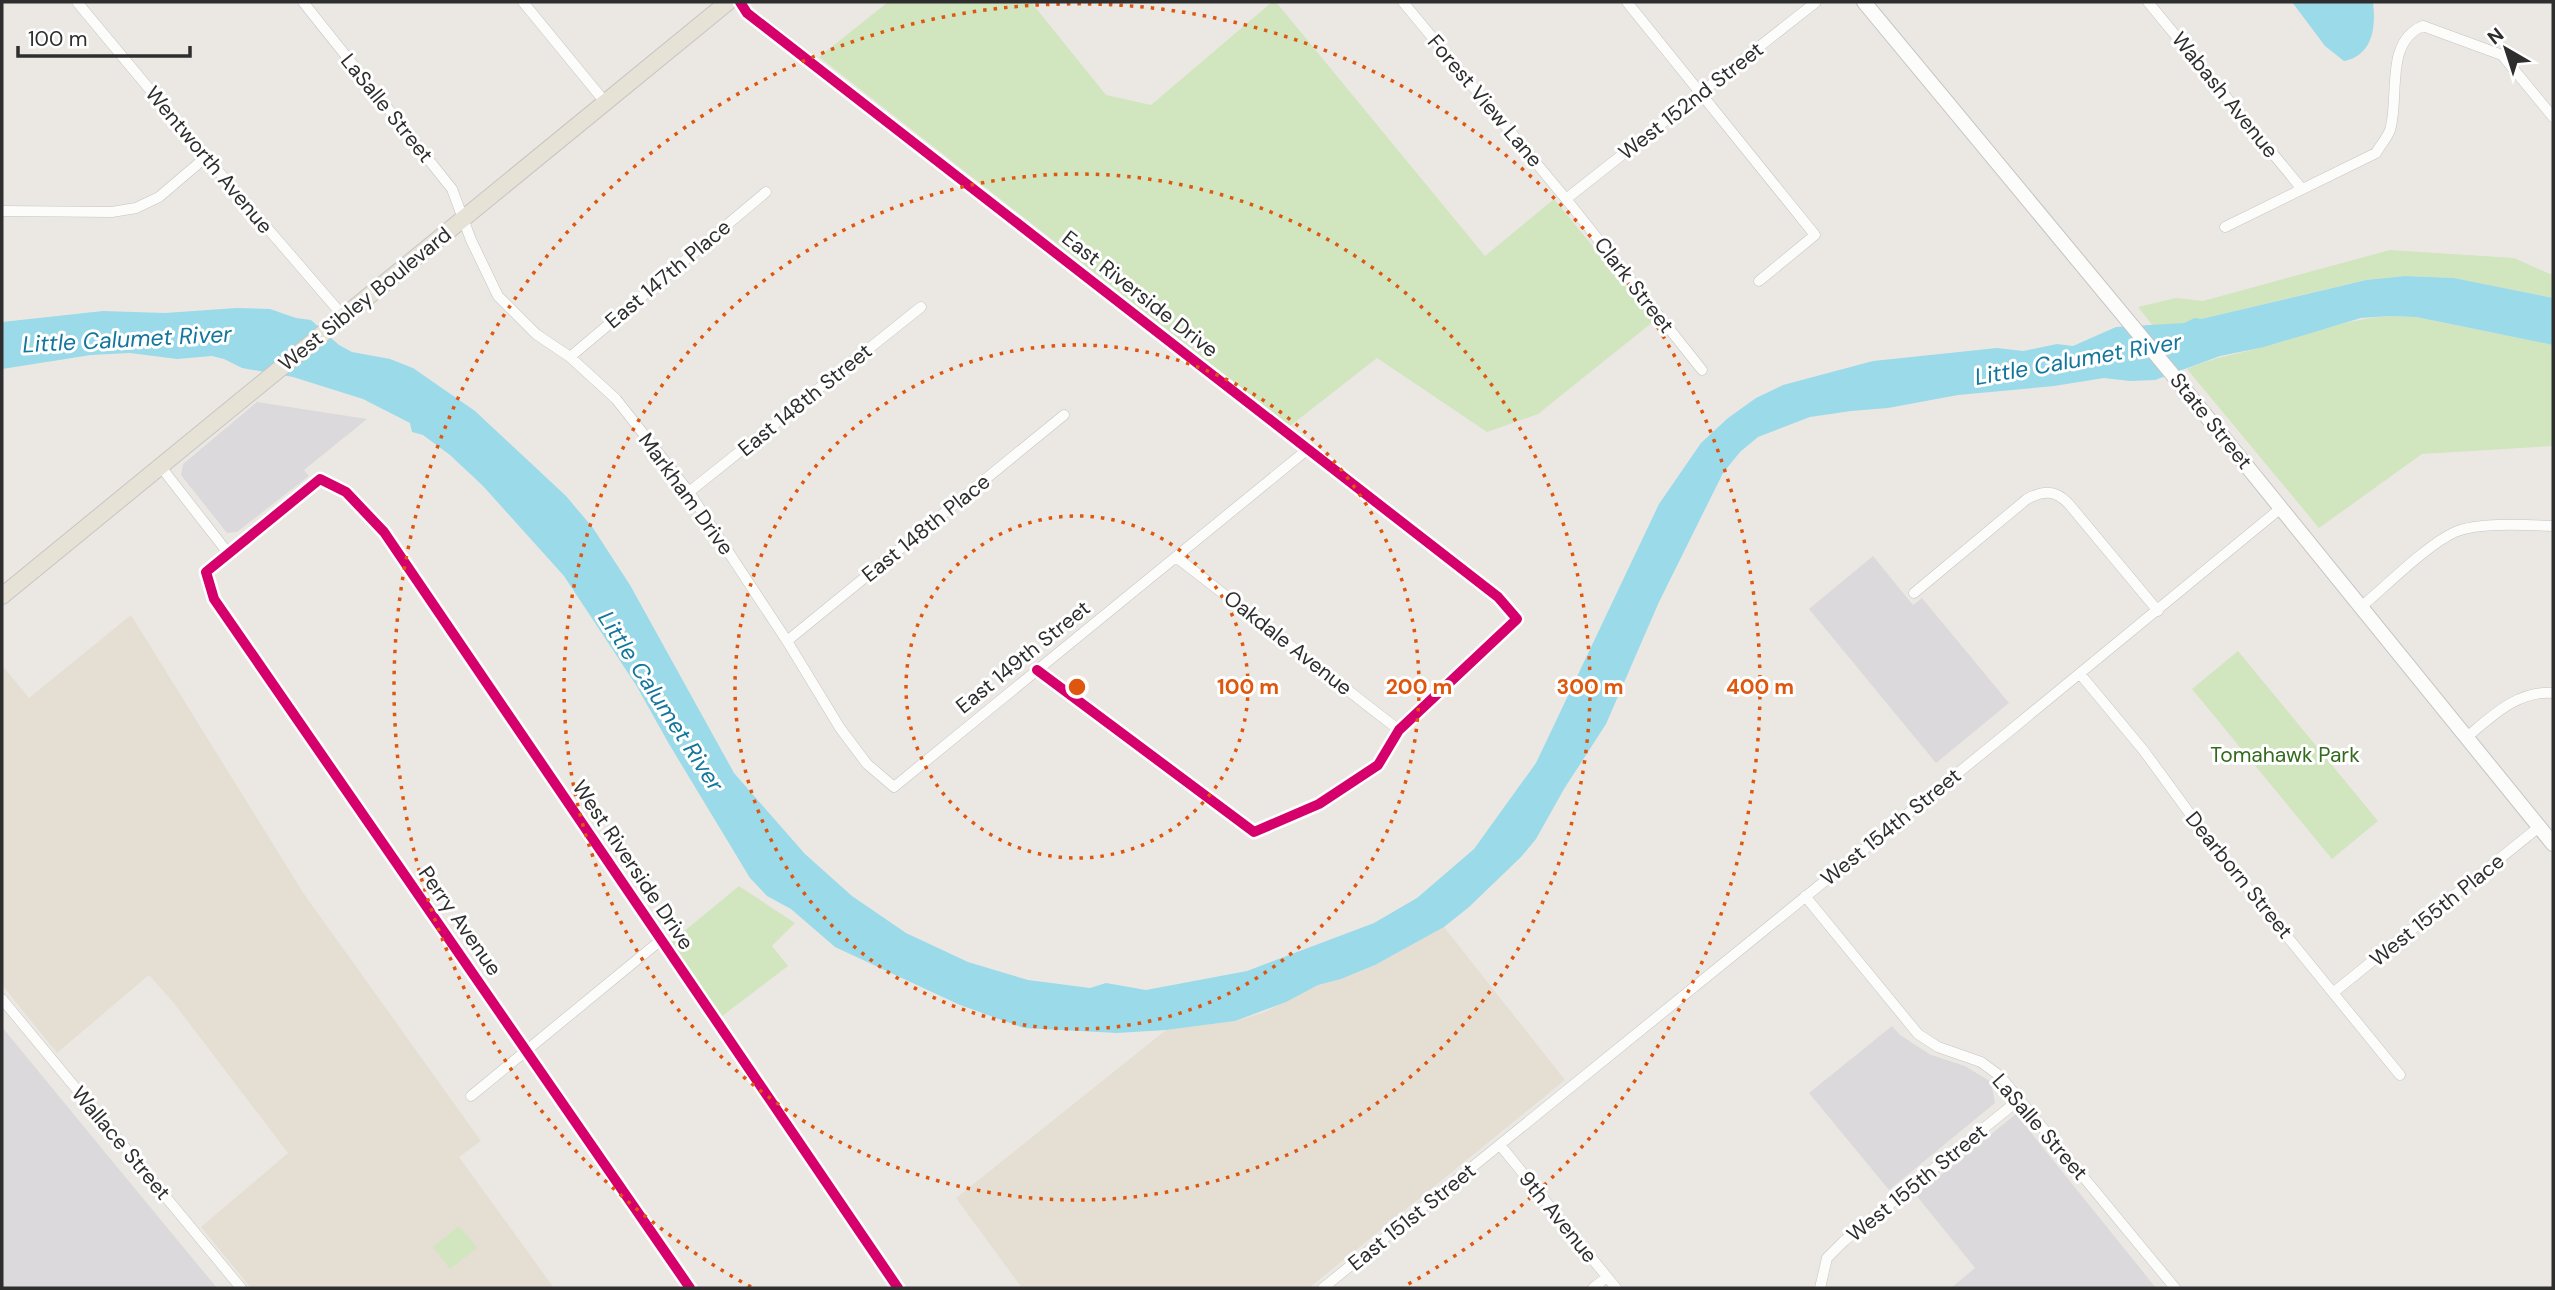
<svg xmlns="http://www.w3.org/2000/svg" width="2555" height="1290" viewBox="0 0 2555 1290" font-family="'DM Sans',sans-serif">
	<rect width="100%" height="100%" fill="#ebe8e4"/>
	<!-- industrial -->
	<path fill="#dbd9db" d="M 257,402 L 367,419 L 304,470 L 309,476 L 237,532 L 227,533 L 181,475 L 183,464 Z
		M 1873,556 L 1913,605 L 1922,598 L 2009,703 L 1936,763 L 1809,609 Z
		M 1892,1026 L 1900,1035 L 1931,1055 L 1965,1066 L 1991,1082 L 1995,1103 L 1889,1190 L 1809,1093 Z
		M 2,1027 L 113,1162 L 217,1288 L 2,1288 Z
		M 2016,1114 L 2156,1288 L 1951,1288 L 1975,1268 L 1916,1195 Z"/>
	<!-- education -->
	<path fill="#e5ded3" d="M 131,615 L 304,894 L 481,1141 L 459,1157 L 554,1288 L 251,1288 L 201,1227 L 288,1153 L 173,1002 L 149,975 L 57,1053 L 2,985 L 2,665 L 29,698 Z
		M 1444,927 L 1565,1080 L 1309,1288 L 1022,1288 L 956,1198 L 1166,1030 L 1235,1021 L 1265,1012 L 1318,985 L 1341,979 L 1375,965 Z"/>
	<!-- green -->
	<path fill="#d1e5bf" d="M 888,2 L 1031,2 L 1106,95 L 1151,105 L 1272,2 L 1276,2 L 1485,256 L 1554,199 L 1654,321 L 1538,414 L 1487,432 L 1377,358 L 1290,426 L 819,57 Z
		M 2390,250 L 2514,258 L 2550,274 L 2553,273 L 2553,298 L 2454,278 L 2405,276 L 2365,280 L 2184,323 L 2153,326 L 2138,307 L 2176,298 L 2203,301 Z
		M 2389,316 L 2415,317 L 2553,345 L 2553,446 L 2422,454 L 2319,528 L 2187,369 C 2213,357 2239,354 2266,346 C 2307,335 2346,319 2389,316 Z
		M 2238,651 L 2378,821 L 2332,859 L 2192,689 Z
		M 739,886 L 795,923 L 772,946 L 788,966 L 721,1017 L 671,942 Z
		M 459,1226 L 477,1248 L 450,1269 L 433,1247 Z"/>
	<!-- water -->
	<path fill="#9bdae9" d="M 2292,2 L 2373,2 C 2376,27 2373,55 2344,61 L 2325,46 Z
		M 2405,276 L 2454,278 L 2553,298 L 2553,345 L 2416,317 L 2389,316 L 2361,318 L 2264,347 L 2220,356 L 2155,380 L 2130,381 L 2104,378 L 2054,386 L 1958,395 L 1888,408 L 1851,411 L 1810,417 L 1758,437 L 1740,452 L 1723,473 L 1659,602 L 1606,724 L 1564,789 L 1536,839 L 1521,857 L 1469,907 L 1444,927 L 1375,965 L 1341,979 L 1318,985 L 1286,1002 L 1235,1021 L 1166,1030 L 1117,1033 L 1024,1028 L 960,1005 L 835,947 L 791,909 L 767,896 L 750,878 L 669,744 L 636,685 L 564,576 L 483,486 L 450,455 L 423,435 L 412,432 L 410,423 L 363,399 L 293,377 L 242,368 L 224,359 L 212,356 L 177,359 L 130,353 L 91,355 L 2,369 L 2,322 L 103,311 L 165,313 L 236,308 L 270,309 L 296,318 L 311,320 L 339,345 L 352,352 L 390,359 L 413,368 L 475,411 L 566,496 L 593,528 L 630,585 L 734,773 L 805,854 L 852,896 L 906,933 L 968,962 L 1028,980 L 1090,988 L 1106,983 L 1146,990 L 1247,971 L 1374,923 L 1417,898 L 1474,849 L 1536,763 L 1659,504 L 1701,443 L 1728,418 L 1756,398 L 1783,385 L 1873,361 L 1997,348 L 2023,351 L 2057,344 L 2073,346 L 2116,327 L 2184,323 L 2195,318 L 2201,319 L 2366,280 Z"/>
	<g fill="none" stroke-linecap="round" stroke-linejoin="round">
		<defs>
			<path id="minor" d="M 77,2 L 206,157 L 344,317
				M 303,2 L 452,189 L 471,240 L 498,296 L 536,334 L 570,357 L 616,399 L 689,492 L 787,641 L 840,728 L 867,764 L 894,787 L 1308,449
				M 523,2 L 605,102
				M 740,2 L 747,13 L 1498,597 L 1517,619 L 1399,730 L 1378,765 L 1319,804 L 1254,832 L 1037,670
				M 1403,2 L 1566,199 L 1702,370
				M 1627,2 L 1815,235 L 1759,281
				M 2148,2 L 2302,189
				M 1566,199 L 1816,2
				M 2,211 L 112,212 L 136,208 L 159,197 L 206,157
				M 2225,227 L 2376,153 C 2380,146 2387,138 2390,130 C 2400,97 2384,42 2423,26 L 2502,55 L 2553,117
				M 570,357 L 766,192
				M 161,467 L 228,553
				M 689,492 L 921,307
				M 1176,557 L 1399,730
				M 1914,593 L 2027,499 C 2044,490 2055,490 2068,503 L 2158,611
				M 2361,607 C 2386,586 2428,544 2455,532 C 2478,522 2528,525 2553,526
				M 787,641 L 1064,415
				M 2080,674 L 2144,751 L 2215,848 L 2400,1075
				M 2467,737 C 2492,716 2518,690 2553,693
				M 1805,896 L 1918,1034 L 1938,1047 L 1981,1062 L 2000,1076 L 2175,1288
				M 2334,992 L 2539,827
				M 2,999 L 241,1288
				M 471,1096 L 661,940
				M 1500,1145 L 1616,1288
				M 690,1288 L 214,599 L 206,572 L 320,479 L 346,492 L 384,532 L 898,1288
				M 1323,1288 L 2006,734 L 2281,508
				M 1593,1288 L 1607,1277
				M 1820,1288 L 1827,1258 L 1844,1241 L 2020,1099"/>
			<path id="secondary" d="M 1864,2 L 2177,380 L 2553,844"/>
			<path id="primary" d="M 2,596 L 728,2"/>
		</defs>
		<!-- minor casing -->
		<use href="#minor" stroke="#c5c4c4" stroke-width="11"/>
		<!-- secondary casing -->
		<use href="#secondary" stroke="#c5c4c4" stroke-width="16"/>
		<!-- primary casing -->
		<use href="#primary" stroke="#c6c5c4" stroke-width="18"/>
		<!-- minor -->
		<use href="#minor" stroke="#fcfcfb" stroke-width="10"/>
		<!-- secondary -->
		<use href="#secondary" stroke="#fcfcfb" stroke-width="14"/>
		<!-- primary -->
		<use href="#primary" stroke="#e7e2d6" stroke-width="16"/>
		<defs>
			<path id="cycleway" d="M 740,2 L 747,13 L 1498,597 L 1517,619 L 1399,730 L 1378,765 L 1319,804 L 1254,832 L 1037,670
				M 690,1288 L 214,599 L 206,572 L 320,479 L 346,492 L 384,532 L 898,1288"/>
		</defs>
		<!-- cycleway casing -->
		<use href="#cycleway" stroke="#fff" stroke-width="15"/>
		<!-- cycleway -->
		<use href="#cycleway" stroke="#d6006c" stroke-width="10"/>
	</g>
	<!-- distance rings -->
	<g fill="none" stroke="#df570e" stroke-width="3.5" stroke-dasharray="3.5 7">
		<circle cx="1077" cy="687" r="171"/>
		<circle cx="1077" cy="687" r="342"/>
		<circle cx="1077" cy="687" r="513"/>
		<path d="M751 1287A683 683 0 1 1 1403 1287"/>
	</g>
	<g text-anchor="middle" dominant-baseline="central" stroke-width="6" stroke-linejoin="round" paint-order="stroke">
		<!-- street labels -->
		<g font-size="21" fill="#2e2e2e" stroke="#fff">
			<text transform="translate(2225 95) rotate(51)">Wabash Avenue</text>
			<text transform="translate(1485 101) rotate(50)">Forest View Lane</text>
			<text transform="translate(1691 101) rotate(-38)">West 152nd Street</text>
			<text transform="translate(387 108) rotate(51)">LaSalle Street</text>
			<text transform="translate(209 160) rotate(50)">Wentworth Avenue</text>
			<text transform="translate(668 274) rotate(-40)">East 147th Place</text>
			<text transform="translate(1634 285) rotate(52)">Clark Street</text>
			<text transform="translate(1140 294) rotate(38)">East Riverside Drive</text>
			<text transform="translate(365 299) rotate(-39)">West Sibley Boulevard</text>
			<text transform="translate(805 400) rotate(-39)">East 148th Street</text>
			<text transform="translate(2211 421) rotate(51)">State Street</text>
			<text transform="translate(686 494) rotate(54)">Markham Drive</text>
			<text transform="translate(926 528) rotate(-39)">East 148th Place</text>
			<text transform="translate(1288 643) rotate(38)">Oakdale Avenue</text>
			<text transform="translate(1023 657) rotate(-39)">East 149th Street</text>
			<text transform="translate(1891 827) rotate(-39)">West 154th Street</text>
			<text transform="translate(633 865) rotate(56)">West Riverside Drive</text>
			<text transform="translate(2239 875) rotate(51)">Dearborn Street</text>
			<text transform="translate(2437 910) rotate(-39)">West 155th Place</text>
			<text transform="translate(460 921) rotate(55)">Perry Avenue</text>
			<text transform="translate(2040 1127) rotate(49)">LaSalle Street</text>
			<text transform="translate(121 1143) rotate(50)">Wallace Street</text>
			<text transform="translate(1917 1183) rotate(-39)">West 155th Street</text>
			<text transform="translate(1412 1217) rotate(-39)">East 151st Street</text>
			<text transform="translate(1558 1217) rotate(51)">9th Avenue</text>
		</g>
		<!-- park labels -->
		<g font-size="21" fill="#336a1e" stroke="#fff">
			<text x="2285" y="755">Tomahawk Park</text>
		</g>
		<!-- water labels -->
		<g font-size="23" font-style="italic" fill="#13769c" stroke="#fff">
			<text transform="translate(127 339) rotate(-3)">Little Calumet River</text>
			<text transform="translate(2078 359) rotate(-10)">Little Calumet River</text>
			<text transform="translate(661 701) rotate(57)">Little Calumet River</text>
		</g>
	</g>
	<circle cx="1077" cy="687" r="10" fill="#df570e" stroke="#fff" stroke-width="3.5"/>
	<g font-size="21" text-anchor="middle" font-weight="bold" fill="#df570e" stroke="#fff" stroke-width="6" stroke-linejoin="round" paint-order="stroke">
		<text x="1248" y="694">100 m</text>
		<text x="1419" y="694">200 m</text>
		<text x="1590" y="694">300 m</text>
		<text x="1760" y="694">400 m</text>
	</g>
	<!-- border -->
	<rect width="2555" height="1290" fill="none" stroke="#2e2e2e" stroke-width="7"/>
	<!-- north arrow -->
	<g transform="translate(2506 49) rotate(321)" stroke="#ffffff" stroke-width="5" paint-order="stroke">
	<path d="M0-5L12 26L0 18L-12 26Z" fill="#2e2e2e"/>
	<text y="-10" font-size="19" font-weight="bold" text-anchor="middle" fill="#2e2e2e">N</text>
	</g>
	<!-- scale -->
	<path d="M18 46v10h172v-10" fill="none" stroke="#2e2e2e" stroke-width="3.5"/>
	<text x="28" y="46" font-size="21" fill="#2e2e2e" stroke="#ffffff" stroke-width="5" paint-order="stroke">100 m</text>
</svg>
